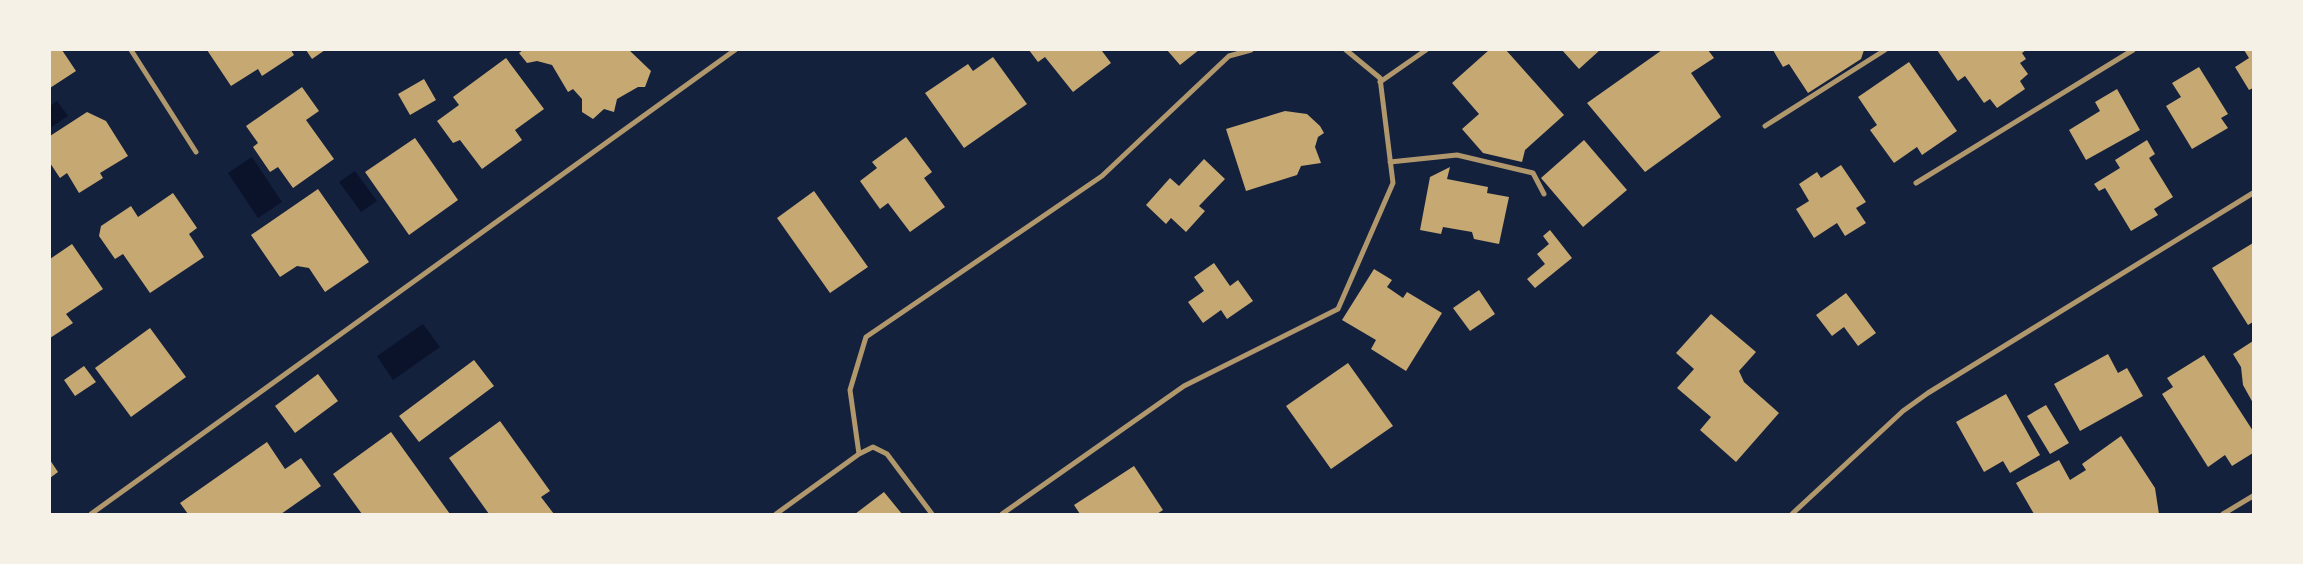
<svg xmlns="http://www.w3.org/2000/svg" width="2303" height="564" viewBox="0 0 2303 564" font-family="'Alegreya Sans',sans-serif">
	<rect width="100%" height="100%" fill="#14213d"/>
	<!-- water -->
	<path fill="#0b132b" d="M 57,101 L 68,116 L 50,128 L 50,106 Z
		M 252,157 L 282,202 L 258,218 L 228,173 Z
		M 355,171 L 377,201 L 361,212 L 339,182 Z
		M 423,324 L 440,347 L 393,380 L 377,356 Z"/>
	<!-- building -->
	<path fill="#c6a872" d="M 50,50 L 62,50 L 76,71 L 50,88 Z
		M 207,50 L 291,50 L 294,55 L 262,76 L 258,69 L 231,86 Z
		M 306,50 L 325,50 L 312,59 Z
		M 523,50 L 629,50 L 651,71 L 645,87 L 638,87 L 617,99 L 614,112 L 604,109 L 593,119 L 582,112 L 582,99 L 573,89 L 568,92 L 552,65 L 537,61 L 527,63 L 519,53 Z
		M 1029,50 L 1104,50 L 1102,51 L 1111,63 L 1073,92 L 1045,57 L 1038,62 Z
		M 1167,50 L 1199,50 L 1180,65 Z
		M 1489,50 L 1506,50 L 1564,115 L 1525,150 L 1522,162 L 1483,153 L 1462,129 L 1479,114 L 1452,83 Z
		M 1562,50 L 1600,50 L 1579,69 Z
		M 1662,50 L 1708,50 L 1714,58 L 1691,73 L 1721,117 L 1645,172 L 1587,103 Z
		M 1773,50 L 1864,50 L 1861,59 L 1808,93 L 1789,64 L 1783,67 Z
		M 1937,50 L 2026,50 L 2022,53 L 2026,59 L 2020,63 L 2028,74 L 2020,81 L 2025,89 L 1997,108 L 1990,99 L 1984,103 L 1965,76 L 1958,81 Z
		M 2244,50 L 2253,50 L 2253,88 L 2249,90 L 2235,67 L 2249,58 Z
		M 993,57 L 1027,104 L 964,148 L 925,93 L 968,64 L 973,71 Z
		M 506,58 L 544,109 L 515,130 L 522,140 L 482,169 L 460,140 L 453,143 L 437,121 L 459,105 L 453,97 Z
		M 1909,62 L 1957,131 L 1922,155 L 1917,147 L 1894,163 L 1870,130 L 1877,125 L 1858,97 Z
		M 2199,67 L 2228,114 L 2221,118 L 2228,128 L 2192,149 L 2166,106 L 2181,97 L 2172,83 Z
		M 424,79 L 436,100 L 410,115 L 398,94 Z
		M 302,87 L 319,111 L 306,120 L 334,159 L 293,188 L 278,167 L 270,172 L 253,147 L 258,143 L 246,126 Z
		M 2117,89 L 2140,130 L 2086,160 L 2069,130 L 2100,111 L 2095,102 Z
		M 1285,111 L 1307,114 L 1320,126 L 1324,133 L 1318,137 L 1315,147 L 1321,163 L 1301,166 L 1297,175 L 1246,191 L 1226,129 Z
		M 87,112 L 106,121 L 128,156 L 100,173 L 103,178 L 79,193 L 67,173 L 60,178 L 50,163 L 50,136 Z
		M 906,137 L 932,172 L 924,178 L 945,207 L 910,232 L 888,203 L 880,209 L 860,181 L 877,168 L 872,162 Z
		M 415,138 L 458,200 L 409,235 L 365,172 Z
		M 1584,140 L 1627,190 L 1583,227 L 1541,178 Z
		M 2147,140 L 2155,154 L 2149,158 L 2173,197 L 2154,209 L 2158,215 L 2131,231 L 2105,188 L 2099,191 L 2094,184 L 2120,168 L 2115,160 Z
		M 1204,159 L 1225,179 L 1199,206 L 1205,211 L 1186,232 L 1171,218 L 1166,224 L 1146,205 L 1170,178 L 1179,186 Z
		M 1841,165 L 1866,202 L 1856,208 L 1866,223 L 1845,236 L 1837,223 L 1814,238 L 1796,209 L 1809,201 L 1799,184 L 1817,172 L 1821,178 Z
		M 1450,167 L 1447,179 L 1488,187 L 1487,193 L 1509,197 L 1499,244 L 1474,239 L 1472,232 L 1443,227 L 1441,234 L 1420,230 L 1430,177 Z
		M 318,189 L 369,262 L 325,292 L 309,268 L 297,266 L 280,277 L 251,235 Z
		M 814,191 L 868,267 L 830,293 L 777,218 Z
		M 173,193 L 197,228 L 189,234 L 204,257 L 150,293 L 123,254 L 115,259 L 99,236 L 101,226 L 131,206 L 138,217 Z
		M 1550,230 L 1572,258 L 1535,288 L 1527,279 L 1545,264 L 1537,254 L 1549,244 L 1543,236 Z
		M 2253,243 L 2253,322 L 2248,325 L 2212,268 Z
		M 72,244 L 103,289 L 66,314 L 73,323 L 50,338 L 50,259 Z
		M 1214,263 L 1230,286 L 1238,280 L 1253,301 L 1227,319 L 1221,310 L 1203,323 L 1188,302 L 1204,291 L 1194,277 Z
		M 1374,269 L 1392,280 L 1387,287 L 1403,298 L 1407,292 L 1442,313 L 1406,371 L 1371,349 L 1376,340 L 1342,320 Z
		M 1479,290 L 1495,314 L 1470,331 L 1453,308 Z
		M 1846,293 L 1876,333 L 1858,346 L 1844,327 L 1832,336 L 1816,315 Z
		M 1711,314 L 1756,352 L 1739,371 L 1744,382 L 1779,413 L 1736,462 L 1700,430 L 1711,417 L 1677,388 L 1694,369 L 1676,353 Z
		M 150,328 L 186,377 L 131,417 L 95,368 Z
		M 2253,341 L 2253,403 L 2243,385 L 2241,367 L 2233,354 Z
		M 2108,354 L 2118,373 L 2127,368 L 2143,396 L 2080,431 L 2054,384 Z
		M 2204,355 L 2253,431 L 2253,453 L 2232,466 L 2225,455 L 2208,467 L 2162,394 L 2173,387 L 2167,378 Z
		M 474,360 L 494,386 L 419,442 L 399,416 Z
		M 1348,363 L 1393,426 L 1331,469 L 1286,406 Z
		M 84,366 L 96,382 L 75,396 L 64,380 Z
		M 318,374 L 338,401 L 295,433 L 275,406 Z
		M 2006,394 L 2040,455 L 2010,473 L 2003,461 L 1984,472 L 1956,422 Z
		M 2046,405 L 2069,443 L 2050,454 L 2027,416 Z
		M 500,421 L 550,491 L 541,497 L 554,514 L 489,514 L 449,458 Z
		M 391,432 L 450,514 L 362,514 L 333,474 Z
		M 2121,436 L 2155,488 L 2159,514 L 2034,514 L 2016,483 L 2059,460 L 2070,480 L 2086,470 L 2082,464 Z
		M 267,442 L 285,469 L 301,458 L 321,486 L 281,514 L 188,514 L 180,503 Z
		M 50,460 L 58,472 L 50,478 Z
		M 1134,466 L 1163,510 L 1157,514 L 1080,514 L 1074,505 Z
		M 884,492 L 902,514 L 855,514 Z"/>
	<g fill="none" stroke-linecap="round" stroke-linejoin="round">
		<!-- minor -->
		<path stroke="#b1986c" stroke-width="5" d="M 131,50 L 196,152
			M 1380,82 L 1426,50
			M 1765,126 L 1885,50
			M 1390,162 L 1457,155 L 1533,173 L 1544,194
			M 1916,183 L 2133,50
			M 859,454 L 850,390 L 866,337 L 1102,176 L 1229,56 L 1251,50
			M 91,514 L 735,50
			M 776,514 L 859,454 L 873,447 L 887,454 L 932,514
			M 1002,514 L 1184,386 L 1338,309 L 1393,183 L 1380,78 L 1346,50
			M 1792,514 L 1903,411 L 1928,393 L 2253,193
			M 2223,514 L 2253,496"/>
	</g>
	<!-- border -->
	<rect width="2303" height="564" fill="none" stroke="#f6f1e7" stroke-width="102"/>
</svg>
